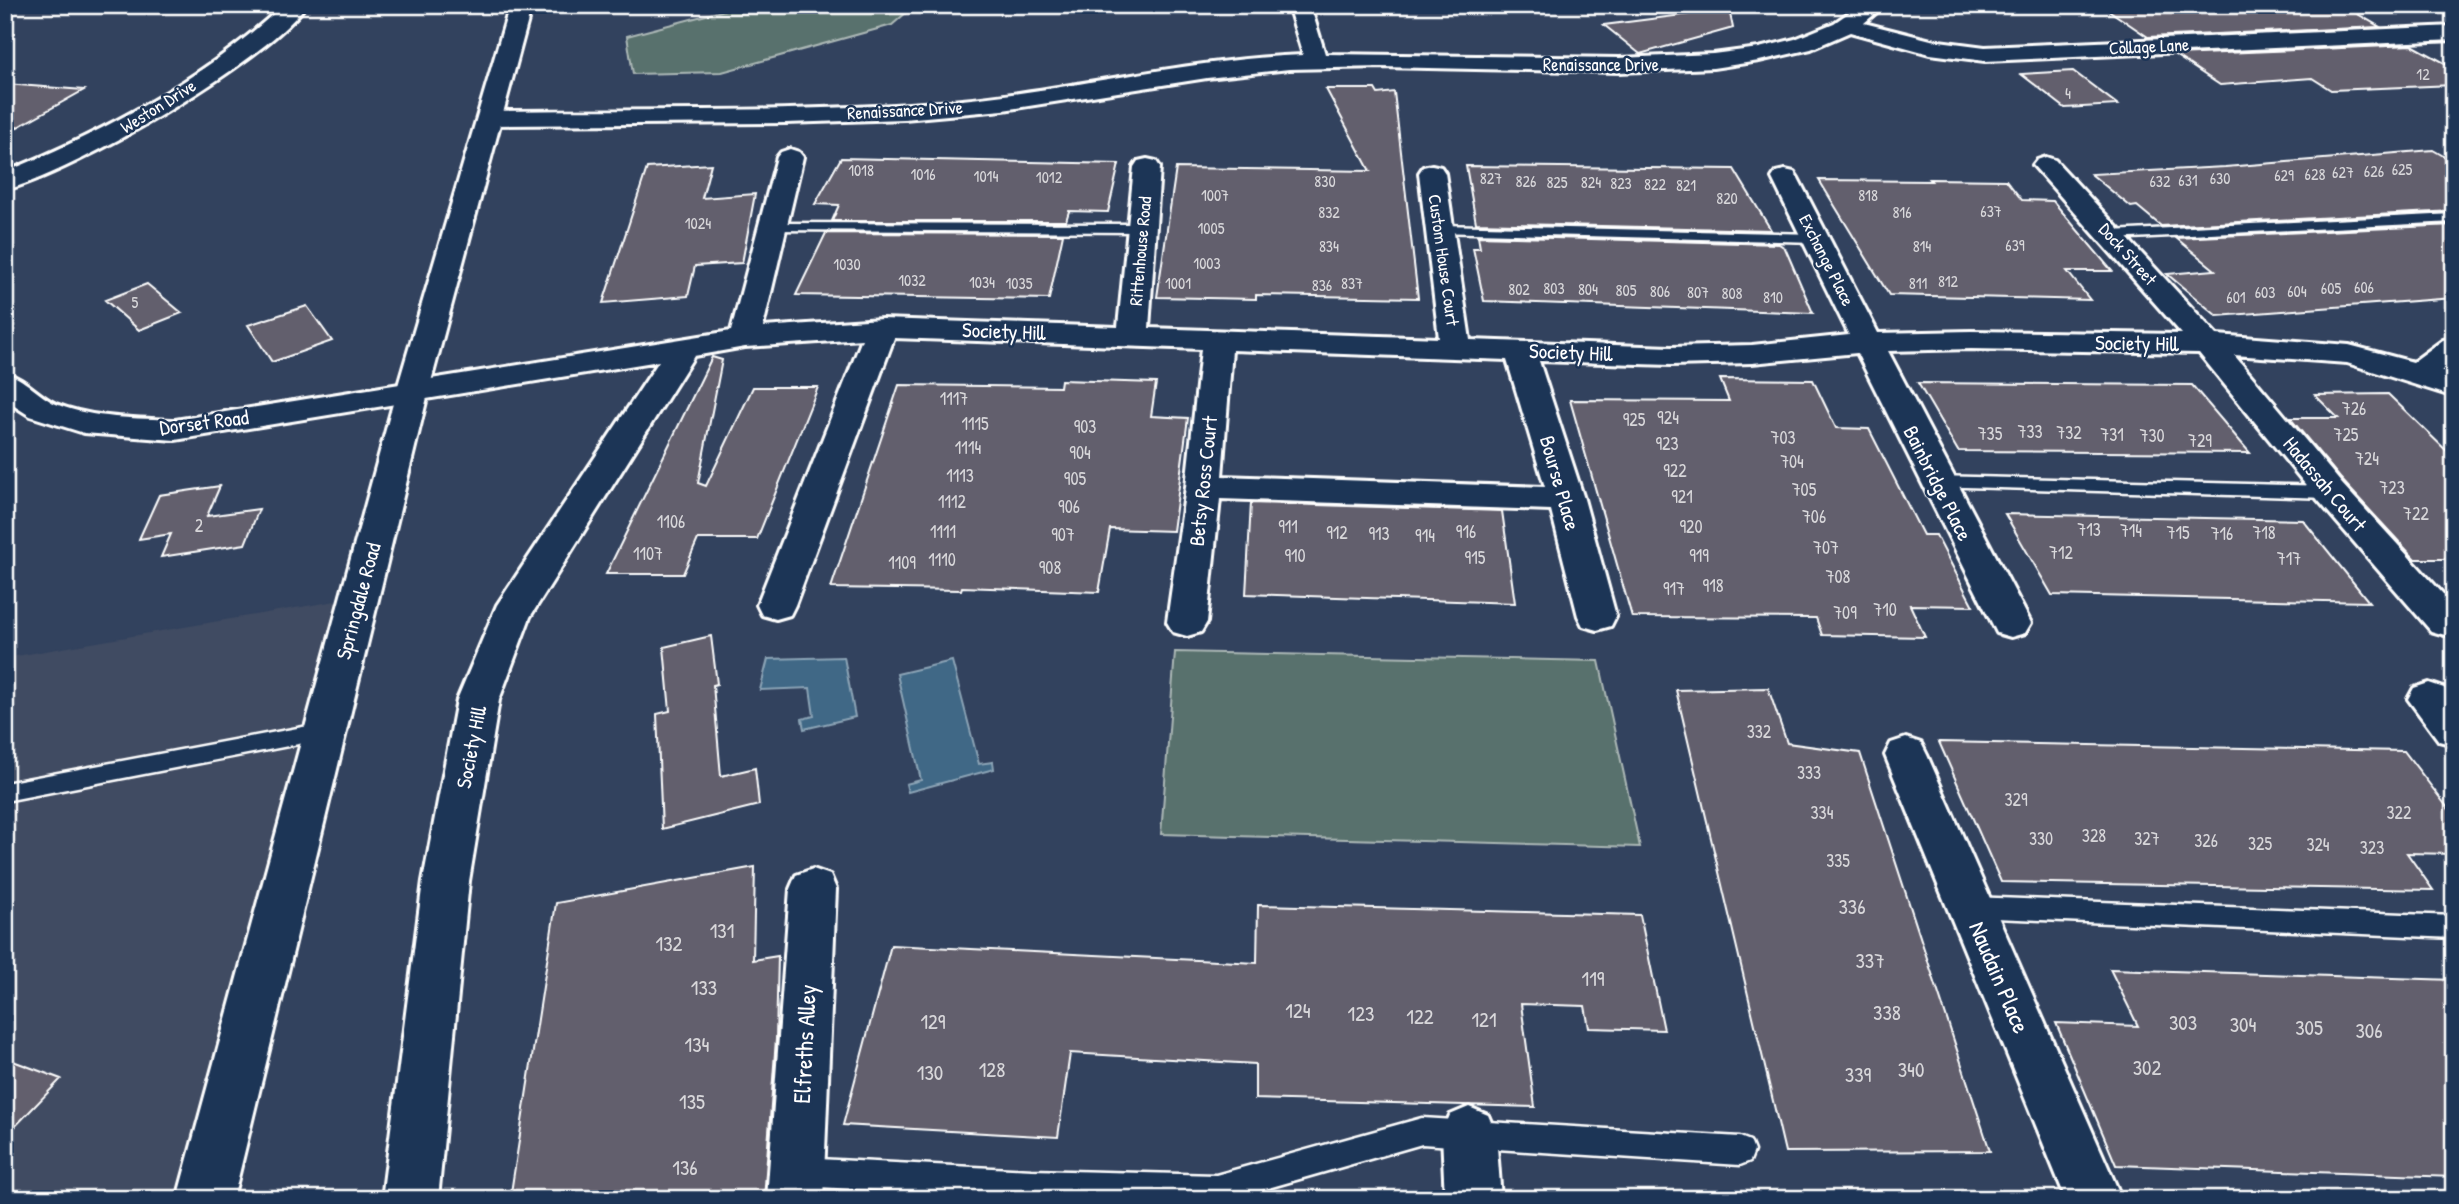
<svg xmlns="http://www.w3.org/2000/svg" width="2459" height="1204" viewBox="0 0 2459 1204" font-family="'Patrick Hand',sans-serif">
	<rect width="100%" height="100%" fill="#32425e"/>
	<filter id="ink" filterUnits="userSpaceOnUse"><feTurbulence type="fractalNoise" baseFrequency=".0143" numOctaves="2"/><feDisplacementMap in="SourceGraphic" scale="14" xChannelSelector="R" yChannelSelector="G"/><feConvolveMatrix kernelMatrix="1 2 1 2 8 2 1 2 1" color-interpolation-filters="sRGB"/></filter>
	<g filter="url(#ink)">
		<!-- built -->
		<path fill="#404b62" d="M 359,597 L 206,1199 L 5,1199 L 5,658 Z"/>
		<!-- green -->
		<path fill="#59716d" stroke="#acb8b6" stroke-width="2" d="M 744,5 L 915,5 L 892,25 L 722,72 L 633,74 L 627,36 Z
			M 1175,652 L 1599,661 L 1640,847 L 1161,834 Z"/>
		<!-- water -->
		<path fill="#3f6886" stroke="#8ca4b6" stroke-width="2" d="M 844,657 L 855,717 L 804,729 L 802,719 L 814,716 L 810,688 L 760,690 L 768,659 Z
			M 952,661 L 979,764 L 993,762 L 994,769 L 908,792 L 906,784 L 921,780 L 897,674 Z"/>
		<!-- building -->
		<path fill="#625f6d" stroke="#fff" stroke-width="2" d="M 2101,5 L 2342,5 L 2380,27 L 2148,37 Z
			M 1729,9 L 1733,28 L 1640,54 L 1604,25 Z
			M 2412,45 L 2454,68 L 2454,85 L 2331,90 L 2312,78 L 2220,85 L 2175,55 Z
			M 2073,71 L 2118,105 L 2065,108 L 2021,74 Z
			M 5,84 L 84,90 L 5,134 Z
			M 1326,89 L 1375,89 L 1378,94 L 1394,92 L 1418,298 L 1256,295 L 1256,299 L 1157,297 L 1176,168 L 1370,171 Z
			M 2433,150 L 2454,162 L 2454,211 L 2161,226 L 2137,206 L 2131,207 L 2091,174 L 2225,167 Z
			M 841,158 L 1119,164 L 1108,212 L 1069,211 L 1066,221 L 832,221 L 839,205 L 815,204 Z
			M 711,164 L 702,198 L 755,194 L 742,263 L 695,266 L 688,296 L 603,303 L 647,168 Z
			M 1466,166 L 1734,169 L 1771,230 L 1476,223 Z
			M 1929,179 L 2006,180 L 2022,200 L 2053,201 L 2112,271 L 2067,271 L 2090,300 L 1889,295 L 1819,180 L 1931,181 Z
			M 2454,225 L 2454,298 L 2217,316 L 2167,274 L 2215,270 L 2176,238 Z
			M 826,233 L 1063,234 L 1049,299 L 796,295 Z
			M 1478,236 L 1779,244 L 1785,248 L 1813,313 L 1484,301 L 1473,248 L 1480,248 Z
			M 147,284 L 182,313 L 139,330 L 105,300 Z
			M 307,306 L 332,341 L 272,362 L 248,325 Z
			M 712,357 L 722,360 L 698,483 L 706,486 L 753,387 L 818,387 L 757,539 L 698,539 L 683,574 L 606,574 Z
			M 1720,379 L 1813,380 L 1836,428 L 1869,429 L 1923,535 L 1936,535 L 1973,606 L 1910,605 L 1925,637 L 1822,635 L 1816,618 L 1632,617 L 1570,400 L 1729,401 Z
			M 1061,380 L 1156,383 L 1151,416 L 1188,418 L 1173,531 L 1110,529 L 1099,592 L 962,587 L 961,590 L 831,588 L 899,385 L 1060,387 Z
			M 1918,383 L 2192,385 L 2250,453 L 1958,451 Z
			M 2388,394 L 2454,458 L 2454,559 L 2415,559 L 2340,478 L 2290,418 L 2338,418 L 2315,395 Z
			M 220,486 L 207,516 L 259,509 L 245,544 L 161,557 L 171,534 L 139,539 L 159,495 Z
			M 1251,503 L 1502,511 L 1515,603 L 1246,594 Z
			M 2005,514 L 2303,520 L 2369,602 L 2052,595 Z
			M 711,636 L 717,684 L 713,685 L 721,776 L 755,768 L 759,805 L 662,829 L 657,714 L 670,711 L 664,647 Z
			M 1768,688 L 1787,743 L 1860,753 L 1990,1151 L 1785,1152 L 1676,690 Z
			M 1939,742 L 2404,751 L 2454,816 L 2454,854 L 2407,853 L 2433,890 L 2001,882 Z
			M 755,867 L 753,960 L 778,956 L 776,1039 L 764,1199 L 510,1199 L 556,903 Z
			M 1258,905 L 1640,915 L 1664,1030 L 1589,1028 L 1585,1006 L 1521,1004 L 1535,1107 L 1255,1099 L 1255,1064 L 1070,1053 L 1058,1137 L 843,1125 L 891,945 L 1257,963 Z
			M 2110,969 L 2454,980 L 2454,1177 L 2116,1165 L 2056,1023 L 2138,1026 Z
			M 5,1058 L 61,1079 L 5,1137 Z"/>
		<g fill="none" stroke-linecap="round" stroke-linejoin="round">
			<defs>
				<path id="lane" d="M 2454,214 L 2454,222 L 2111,239 L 2104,235 L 2111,231 Z
					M 773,223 L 1142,224 L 1149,228 L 1142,232 L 768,230 L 768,224 Z
					M 1440,225 L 1816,234 L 1823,238 L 1816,242 L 1435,232 L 1435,226 Z
					M 1936,476 L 2330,486 L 2339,492 L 2330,498 L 1930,486 L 1927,482 L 1930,478 Z
					M 324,723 L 331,725 L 335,731 L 331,737 L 324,739 L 5,801 L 5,783 Z
					M 1971,897 L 2454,916 L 2454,938 L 1971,917 L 1963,914 L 1959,907 L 1963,900 Z
					M 1422,1118 L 1740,1137 L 1750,1141 L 1754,1151 L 1750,1161 L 1740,1165 L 1422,1144 L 1230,1199 L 1032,1198 L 798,1186 L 788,1182 L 784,1172 L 788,1162 L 798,1158 L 1032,1170 L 1216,1175 Z"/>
				<path id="street" d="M 283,5 L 306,5 C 267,61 73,173 5,190 L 5,172 C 102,133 207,77 283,5 Z
					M 1288,5 L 1310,5 L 1325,54 L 1619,58 L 1713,54 L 1759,48 L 1795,39 L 1834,23 L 1860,5 L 1885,5 L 1864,23 L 1931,40 L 1985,47 L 2454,26 L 2454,40 L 1985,61 L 1930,54 L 1850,32 L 1811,49 L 1759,61 L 1713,68 L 1619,72 L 1381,67 L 1289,69 L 1207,78 L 1003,110 L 904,119 L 786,123 L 491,125 L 482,123 L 479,118 L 482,113 L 491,111 C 648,109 805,114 962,100 C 1076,89 1188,59 1303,55 Z
					M 790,149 L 799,152 L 803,157 L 763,327 L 882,319 L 1118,327 L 1134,167 L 1138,161 L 1147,159 L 1156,161 L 1160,167 L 1149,328 L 1439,338 L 1419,173 L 1423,167 L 1432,165 L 1441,167 L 1445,173 L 1470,340 L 1671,347 L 1752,345 L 1849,335 L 1772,178 L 1776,172 L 1785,170 L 1794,172 L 1798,178 L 1878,333 L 1971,331 L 2182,334 L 2033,165 L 2037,160 L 2046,157 L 2055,160 L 2217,335 L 2349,345 L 2413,362 L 2443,340 L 2454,338 L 2454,362 L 2441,371 L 2454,376 L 2454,397 L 2347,363 L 2234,355 L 2342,484 L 2454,606 L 2454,632 L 2445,635 L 2431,631 L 2318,500 L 2199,353 L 1971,349 L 1888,351 L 2031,623 L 2025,633 L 2011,637 L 1997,633 L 1857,353 L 1752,363 L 1671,365 L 1539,361 L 1584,499 L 1616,616 L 1611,626 L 1597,630 L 1583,626 L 1578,616 L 1551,510 L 1220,499 L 1207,622 L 1201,632 L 1187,636 L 1173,632 L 1167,622 L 1186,487 L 1201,349 L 894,338 L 795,605 L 790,615 L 776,619 L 762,615 L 757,605 L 862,339 L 745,347 L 694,356 L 530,617 L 499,700 L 469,881 L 438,1199 L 382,1199 L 423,881 L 457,700 L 497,605 L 659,361 L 175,440 L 84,433 L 30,416 L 5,400 L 5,373 C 25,378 38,396 56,404 C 94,419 135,418 175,420 L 731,331 L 777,157 L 781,152 ZM 1232,350 L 1507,360 L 1545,487 L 1222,476 Z
					M 2429,683 L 2444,688 L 2454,700 L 2454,745 L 2439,741 L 2408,699 L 2414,688 Z
					M 1906,738 L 1921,743 L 1927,755 L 2122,1199 L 2066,1199 L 1885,755 L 1891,743 Z
					M 813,869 L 830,875 L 836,889 L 823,1199 L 767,1199 L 790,889 L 796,875 Z
					M 1469,1107 L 1488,1115 L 1496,1134 L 1501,1199 L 1445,1199 L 1442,1134 L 1450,1115 Z"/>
				<path id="secondary" d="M 510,5 L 532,5 L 429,389 L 233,1199 L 177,1199 L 397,389 Z"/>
			</defs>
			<!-- lane casing -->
			<use href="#lane" stroke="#fff" stroke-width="5"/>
			<!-- street casing -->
			<use href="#street" stroke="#fff" stroke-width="6"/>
			<!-- secondary casing -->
			<use href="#secondary" stroke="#fff" stroke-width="6"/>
			<!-- lane -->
			<use href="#lane" fill="#1d3557" fill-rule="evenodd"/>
			<!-- street -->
			<use href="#street" fill="#1d3557" fill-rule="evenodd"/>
			<!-- secondary -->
			<use href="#secondary" fill="#1d3557" fill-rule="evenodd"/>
		</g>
	</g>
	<g text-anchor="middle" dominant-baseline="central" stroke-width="5" stroke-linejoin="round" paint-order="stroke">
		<!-- far-number labels -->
		<g font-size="16" fill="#d8d7da">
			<text x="2423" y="74">12</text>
			<text x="2068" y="93">4</text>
			<text x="2402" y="169">625</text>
			<text x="861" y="170">1018</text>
			<text x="2374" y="171">626</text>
			<text x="2343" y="172">627</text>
			<text x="923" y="174">1016</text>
			<text x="2315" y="174">628</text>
			<text x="2284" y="175">629</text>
			<text x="986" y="176">1014</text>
			<text x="1049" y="177">1012</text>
			<text x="1491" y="178">827</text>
			<text x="2220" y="178">630</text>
			<text x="2188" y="180">631</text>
			<text x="1325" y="181">830</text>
			<text x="1526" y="181">826</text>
			<text x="2160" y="181">632</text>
			<text x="1557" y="182">825</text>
			<text x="1591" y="182">824</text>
			<text x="1621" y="183">823</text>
			<text x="1655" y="184">822</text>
			<text x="1686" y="185">821</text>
			<text x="1215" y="195">1007</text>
			<text x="1868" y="195">818</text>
			<text x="1727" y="198">820</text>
			<text x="1991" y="211">637</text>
			<text x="1329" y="212">832</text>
			<text x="1902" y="212">816</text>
			<text x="698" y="223">1024</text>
			<text x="1211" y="228">1005</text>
			<text x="2015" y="245">639</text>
			<text x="1329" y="246">834</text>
			<text x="1922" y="246">814</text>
			<text x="1207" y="263">1003</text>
			<text x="847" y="264">1030</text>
			<text x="912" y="280">1032</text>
			<text x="1948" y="281">812</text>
			<text x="982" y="282">1034</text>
			<text x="1019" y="283">1035</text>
			<text x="1178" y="283">1001</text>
			<text x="1352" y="283">837</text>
			<text x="1918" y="283">811</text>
			<text x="1322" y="285">836</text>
			<text x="2364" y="287">606</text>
			<text x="1554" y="288">803</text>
			<text x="2331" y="288">605</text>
			<text x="1519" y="289">802</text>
			<text x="1588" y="289">804</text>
			<text x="1626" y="290">805</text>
			<text x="1660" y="291">806</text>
			<text x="2297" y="291">604</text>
			<text x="1698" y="292">807</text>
			<text x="2265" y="292">603</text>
			<text x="1732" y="293">808</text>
			<text x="1773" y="297">810</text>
			<text x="2236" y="297">601</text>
			<text x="135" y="302">5</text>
		</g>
		<!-- far-street labels -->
		<g font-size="18" fill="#fff" stroke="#1d3557">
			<text transform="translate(2149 46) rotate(-3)">Collage Lane</text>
			<text x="1601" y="64">Renaissance Drive</text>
			<text transform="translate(158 106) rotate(-32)">Weston Drive</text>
			<text transform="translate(905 110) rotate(-3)">Renaissance Drive</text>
			<text transform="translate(1140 251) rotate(-85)">Rittenhouse Road</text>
			<text transform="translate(2128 254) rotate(48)">Dock Street</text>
			<text transform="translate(1444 260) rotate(82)">Custom House Court</text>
			<text transform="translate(1827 260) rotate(63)">Exchange Place</text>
		</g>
		<!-- number labels -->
		<g font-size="18" fill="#d8d7da">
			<text x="954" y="398">1117</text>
			<text x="2354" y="408">726</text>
			<text x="1668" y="417">924</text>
			<text x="1634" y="419">925</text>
			<text x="975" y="423">1115</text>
			<text x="1085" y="426">903</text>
			<text x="2030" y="431">733</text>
			<text x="2069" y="432">732</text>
			<text x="1990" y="433">735</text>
			<text x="2112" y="434">731</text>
			<text x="2346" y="434">725</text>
			<text x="2152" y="435">730</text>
			<text x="1783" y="437">703</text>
			<text x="2200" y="440">729</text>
			<text x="1667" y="443">923</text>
			<text x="968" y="447">1114</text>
			<text x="1080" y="452">904</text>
			<text x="2367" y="458">724</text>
			<text x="1792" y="461">704</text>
			<text x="1675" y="470">922</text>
			<text x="960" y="475">1113</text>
			<text x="1075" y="478">905</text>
			<text x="2392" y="487">723</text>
			<text x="1804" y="489">705</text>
			<text x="1682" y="496">921</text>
			<text x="952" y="501">1112</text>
			<text x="1069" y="506">906</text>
			<text x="2416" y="513">722</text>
			<text x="1814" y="516">706</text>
			<text x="671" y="521">1106</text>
			<text x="199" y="525">2</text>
			<text x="1288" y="526">911</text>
			<text x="1691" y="526">920</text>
			<text x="2089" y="529">713</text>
			<text x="2131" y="530">714</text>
			<text x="943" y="531">1111</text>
			<text x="1466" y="531">916</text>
			<text x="1337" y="532">912</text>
			<text x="2178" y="532">715</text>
			<text x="2264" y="532">718</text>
			<text x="1379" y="533">913</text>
			<text x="2222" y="533">716</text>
			<text x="1063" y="534">907</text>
			<text x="1425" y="535">914</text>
			<text x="1826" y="547">707</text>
			<text x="2061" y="552">712</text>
			<text x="648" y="553">1107</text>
			<text x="1295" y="555">910</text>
			<text x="1699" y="555">919</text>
			<text x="1475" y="557">915</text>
			<text x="2289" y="558">717</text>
			<text x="942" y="559">1110</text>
			<text x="902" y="562">1109</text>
			<text x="1050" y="567">908</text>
			<text x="1838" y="576">708</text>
			<text x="1713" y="585">918</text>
			<text x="1674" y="588">917</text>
			<text x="1885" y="609">710</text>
			<text x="1845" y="612">709</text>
			<text x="1759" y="731">332</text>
			<text x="1809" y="772">333</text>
			<text x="2016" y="799">329</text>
			<text x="1822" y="812">334</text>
			<text x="2399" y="812">322</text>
			<text x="2094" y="835">328</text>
			<text x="2041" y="838">330</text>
			<text x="2147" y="838">327</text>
			<text x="2206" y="840">326</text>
			<text x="2260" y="843">325</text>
			<text x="2318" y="844">324</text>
			<text x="2372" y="847">323</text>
			<text x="1838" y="860">335</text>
		</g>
		<!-- street labels -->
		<g font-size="21" fill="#fff" stroke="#1d3557">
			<text transform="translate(1004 331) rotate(2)">Society Hill</text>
			<text transform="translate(2137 343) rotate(1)">Society Hill</text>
			<text transform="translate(1571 352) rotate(2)">Society Hill</text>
			<text transform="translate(204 422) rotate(-7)">Dorset Road</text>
			<text transform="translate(1203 481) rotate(-84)">Betsy Ross Court</text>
			<text transform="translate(1560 483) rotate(74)">Bourse Place</text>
			<text transform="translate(1938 483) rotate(63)">Bainbridge Place</text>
			<text transform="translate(2325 484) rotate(50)">Hadassah Court</text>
			<text transform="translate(358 601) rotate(-75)">Springdale Road</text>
			<text transform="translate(471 747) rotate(-79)">Society Hill</text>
		</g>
		<!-- near-number labels -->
		<g font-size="21" fill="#d8d7da">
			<text x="1852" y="906">336</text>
			<text x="722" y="930">131</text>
			<text x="669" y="943">132</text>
			<text x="1870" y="960">337</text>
			<text x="1593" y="978">119</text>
			<text x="704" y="987">133</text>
			<text x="1298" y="1010">124</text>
			<text x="1887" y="1012">338</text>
			<text x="1361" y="1013">123</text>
			<text x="1420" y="1016">122</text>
			<text x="1484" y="1019">121</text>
			<text x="933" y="1021">129</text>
			<text x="2183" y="1022">303</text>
			<text x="2243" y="1024">304</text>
			<text x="2309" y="1027">305</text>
			<text x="2369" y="1030">306</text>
			<text x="697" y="1044">134</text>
			<text x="2147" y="1067">302</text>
			<text x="992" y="1069">128</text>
			<text x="1911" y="1069">340</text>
			<text x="930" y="1072">130</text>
			<text x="1858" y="1074">339</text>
			<text x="692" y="1101">135</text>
			<text x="685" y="1167">136</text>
		</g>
		<!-- near-street labels -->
		<g font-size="24" fill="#fff" stroke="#1d3557">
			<text transform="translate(2000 977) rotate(67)">Naudain Place</text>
			<text transform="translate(804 1044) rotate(-87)">Elfreths Alley</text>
		</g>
	</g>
	<!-- margin -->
	<rect width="2459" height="1204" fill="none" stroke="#1d3557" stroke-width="28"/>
	<rect x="14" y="14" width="2431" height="1176" fill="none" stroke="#fff" stroke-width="2.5" filter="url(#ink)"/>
</svg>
